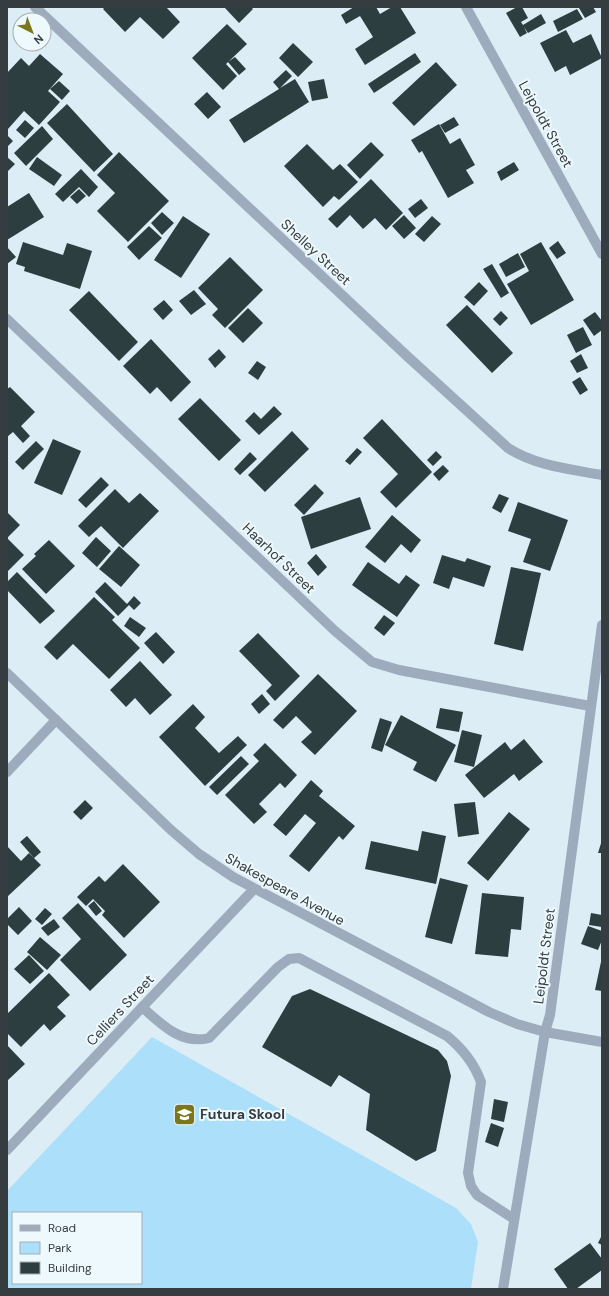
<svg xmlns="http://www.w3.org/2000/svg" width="609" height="1296" viewBox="0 0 609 1296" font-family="'DM Sans',sans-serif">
	<rect width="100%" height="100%" fill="#dcedf6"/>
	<!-- green -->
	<path fill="#acdffa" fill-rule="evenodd" d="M 152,1037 L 456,1208 L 471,1224 L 478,1242 L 471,1289 L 7,1289 L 7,1191 ZM 13,1213 L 141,1213 L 141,1283 L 13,1283 Z"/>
	<!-- building -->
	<path fill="#2d3e40" d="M 105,7 L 166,7 L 180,22 L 163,39 L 140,17 L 125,32 L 103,9 Z
		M 226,7 L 251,7 L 253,9 L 239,23 L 225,8 Z
		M 354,7 L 376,7 L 380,14 L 392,7 L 400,7 L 416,33 L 365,65 L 355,49 L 373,37 L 360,16 L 346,24 L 341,15 Z
		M 517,7 L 522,7 L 528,18 L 521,22 L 523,25 L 541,14 L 546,23 L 528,33 L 524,27 L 527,33 L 520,37 L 506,13 Z
		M 593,7 L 596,12 L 585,18 L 579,8 Z
		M 577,9 L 583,19 L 558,32 L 553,21 Z
		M 227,24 L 247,44 L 226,64 L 237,76 L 223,90 L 192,58 Z
		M 566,30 L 573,43 L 591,34 L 602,58 L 570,75 L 566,66 L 555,72 L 540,43 Z
		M 293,43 L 313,62 L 298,77 L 279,58 Z
		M 415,53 L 421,62 L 374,93 L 368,84 Z
		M 40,54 L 63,74 L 48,91 L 60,102 L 39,125 L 24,111 L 8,129 L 7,73 L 21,58 L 29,66 Z
		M 235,57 L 246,69 L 239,75 L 228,62 Z
		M 436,62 L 457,85 L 414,126 L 392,103 Z
		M 286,70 L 292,76 L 280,88 L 295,79 L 309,102 L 244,143 L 229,120 L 279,89 L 273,82 Z
		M 324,79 L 328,98 L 312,101 L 308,82 Z
		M 59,81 L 70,91 L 62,100 L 50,89 Z
		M 207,92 L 221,107 L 208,119 L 194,104 Z
		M 67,104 L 113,154 L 94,172 L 47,123 Z
		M 454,117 L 459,125 L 445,133 L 440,125 Z
		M 25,120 L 34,128 L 25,138 L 16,130 Z
		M 439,124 L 450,144 L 460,138 L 475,165 L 466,170 L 474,183 L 448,198 L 422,151 L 419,153 L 411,140 Z
		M 42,126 L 53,139 L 26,166 L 14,153 Z
		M 7,135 L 13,141 L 7,147 Z
		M 371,142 L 384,155 L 360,179 L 347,165 Z
		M 307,144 L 333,170 L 340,164 L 358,182 L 339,200 L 334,196 L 323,207 L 284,166 Z
		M 119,152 L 169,201 L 128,242 L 97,211 L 115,193 L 97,175 Z
		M 7,157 L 15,164 L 7,172 Z
		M 37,157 L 62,175 L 54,186 L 29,169 Z
		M 514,162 L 519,170 L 501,181 L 497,172 Z
		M 81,169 L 98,187 L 89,197 L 79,187 L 63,202 L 55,194 Z
		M 371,179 L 403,213 L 386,230 L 375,218 L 363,229 L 350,215 L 337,228 L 328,219 Z
		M 79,189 L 86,196 L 77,204 L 70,197 Z
		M 29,193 L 44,217 L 7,240 L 7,207 Z
		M 421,199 L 428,208 L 415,218 L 408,209 Z
		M 162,212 L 174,223 L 162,235 L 151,223 Z
		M 404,215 L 416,228 L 404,239 L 392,226 Z
		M 183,216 L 210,234 L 181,278 L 154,260 Z
		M 432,216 L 441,224 L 424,242 L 415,234 Z
		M 149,226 L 162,238 L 139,260 L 127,247 Z
		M 558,241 L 566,253 L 557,259 L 549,248 Z
		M 23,242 L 63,255 L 67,243 L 92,251 L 80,289 L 24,271 L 25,267 L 16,264 Z
		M 541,242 L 574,300 L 531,325 L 507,284 L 529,271 L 520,254 Z
		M 7,247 L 16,257 L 7,264 Z
		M 518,253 L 525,267 L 506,277 L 499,264 Z
		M 230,257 L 263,290 L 225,328 L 212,315 L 218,309 L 198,288 Z
		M 492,264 L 509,293 L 501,298 L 483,269 Z
		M 479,282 L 488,291 L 474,306 L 464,297 Z
		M 194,290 L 206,304 L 191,315 L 179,301 Z
		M 89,291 L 138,342 L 119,361 L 69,310 Z
		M 164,300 L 173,310 L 163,320 L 153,309 Z
		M 467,305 L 513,353 L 492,373 L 446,325 Z
		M 248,308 L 263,323 L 243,343 L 228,328 Z
		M 501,311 L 508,318 L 500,326 L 493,319 Z
		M 595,312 L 602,321 L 602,330 L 594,336 L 583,320 Z
		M 583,327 L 592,345 L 576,353 L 567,335 Z
		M 151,339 L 191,382 L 171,402 L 157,387 L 150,394 L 123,366 Z
		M 219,349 L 226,357 L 215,368 L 208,359 Z
		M 581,354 L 588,368 L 577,373 L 570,361 Z
		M 257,361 L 266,367 L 258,380 L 248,373 Z
		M 580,377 L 588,390 L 580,395 L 572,382 Z
		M 10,387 L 35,412 L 21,426 L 30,436 L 23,443 L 13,432 L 7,437 L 7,389 Z
		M 200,398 L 241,440 L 219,461 L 178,419 Z
		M 274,406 L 282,414 L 259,435 L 245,421 L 254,412 L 261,419 Z
		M 382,419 L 432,472 L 396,508 L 380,492 L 398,474 L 363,438 Z
		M 292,431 L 309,449 L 265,492 L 248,475 Z
		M 53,439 L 81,451 L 62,495 L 34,483 Z
		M 36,441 L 44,449 L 23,470 L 15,462 Z
		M 357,448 L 362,452 L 350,465 L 345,461 Z
		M 436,451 L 442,457 L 433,466 L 427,460 Z
		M 250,452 L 257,459 L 240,475 L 234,469 Z
		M 443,465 L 449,471 L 439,481 L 433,474 Z
		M 101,477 L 109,485 L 86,508 L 78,500 Z
		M 315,484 L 324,493 L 304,515 L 294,505 Z
		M 115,489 L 129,503 L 140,493 L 159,511 L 123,548 L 101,526 L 89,537 L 78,526 Z
		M 499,494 L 509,498 L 501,513 L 492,508 Z
		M 360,497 L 371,529 L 311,549 L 301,517 Z
		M 518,502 L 568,520 L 550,571 L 523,562 L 531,539 L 508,531 Z
		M 7,512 L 20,525 L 7,538 L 24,555 L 7,572 Z
		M 392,515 L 421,540 L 411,553 L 401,544 L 385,563 L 365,547 Z
		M 96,537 L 111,551 L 97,567 L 82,553 Z
		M 49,540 L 75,566 L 46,594 L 22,569 L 36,556 L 34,554 Z
		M 119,546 L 140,565 L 121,587 L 99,569 Z
		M 316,554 L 327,567 L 318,576 L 307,563 Z
		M 442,555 L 465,562 L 467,558 L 491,566 L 484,587 L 453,577 L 449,589 L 433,583 Z
		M 368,562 L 399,584 L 406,575 L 420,585 L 397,617 L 352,585 Z
		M 511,567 L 541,573 L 523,651 L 494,644 Z
		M 17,572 L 55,611 L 40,624 L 7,590 L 7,582 Z
		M 105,582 L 127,604 L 134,596 L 141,603 L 134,610 L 129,605 L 118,616 L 95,592 Z
		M 94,597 L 115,617 L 112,620 L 140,648 L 109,679 L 73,644 L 57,660 L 44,647 Z
		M 384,615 L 395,623 L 384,636 L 374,628 Z
		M 130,617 L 146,628 L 139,637 L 124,626 Z
		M 156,632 L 175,652 L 163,664 L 144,643 Z
		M 258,633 L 300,676 L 275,701 L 266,691 L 272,685 L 239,651 Z
		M 140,661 L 172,695 L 150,715 L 135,698 L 126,707 L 110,690 Z
		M 318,674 L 357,711 L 315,755 L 301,742 L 312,732 L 296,716 L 283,729 L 273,720 Z
		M 262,694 L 270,704 L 259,714 L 251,704 Z
		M 193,704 L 205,717 L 195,728 L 219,753 L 238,736 L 247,745 L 205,786 L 159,737 Z
		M 440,708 L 463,712 L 459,732 L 436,728 Z
		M 401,715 L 456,745 L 436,782 L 413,770 L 417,762 L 385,745 Z
		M 380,718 L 392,722 L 382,752 L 371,748 Z
		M 462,730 L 482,735 L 474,767 L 454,762 Z
		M 524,739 L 543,762 L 519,781 L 514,774 L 484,798 L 465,775 L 505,742 L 511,750 Z
		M 265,743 L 297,775 L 285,788 L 280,783 L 259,804 L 267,812 L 254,824 L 225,795 L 259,761 L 253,755 Z
		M 241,756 L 249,764 L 217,795 L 209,787 Z
		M 311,780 L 323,791 L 319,796 L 355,826 L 343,840 L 339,836 L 309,872 L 289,856 L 316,823 L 305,814 L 286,836 L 273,825 Z
		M 85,800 L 93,808 L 81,820 L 73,812 Z
		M 475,802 L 479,834 L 458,837 L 454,804 Z
		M 509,812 L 530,829 L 488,881 L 467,863 Z
		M 422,831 L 446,836 L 436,884 L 365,869 L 371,841 L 418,851 Z
		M 27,836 L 41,852 L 34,858 L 20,842 Z
		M 602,840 L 602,853 L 598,853 Z
		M 7,846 L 21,861 L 29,853 L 41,865 L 7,897 Z
		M 123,864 L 160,902 L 124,938 L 102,915 L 105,911 L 93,899 L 86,906 L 77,897 L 99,876 L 105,882 Z
		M 440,878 L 468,885 L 452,944 L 425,937 Z
		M 482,893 L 524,897 L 521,930 L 511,929 L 508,957 L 475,954 Z
		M 94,901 L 102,911 L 96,916 L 88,906 Z
		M 78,903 L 127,955 L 90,991 L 60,960 L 81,939 L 62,918 Z
		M 19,907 L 32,921 L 18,935 L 7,924 L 7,919 Z
		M 45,908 L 52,914 L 42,925 L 35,919 Z
		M 591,913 L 602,915 L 602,927 L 589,925 Z
		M 54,919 L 60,927 L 48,936 L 41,928 Z
		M 588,926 L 602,931 L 602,940 L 598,950 L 581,944 Z
		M 40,937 L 61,955 L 47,970 L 27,952 Z
		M 29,955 L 44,971 L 30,984 L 14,969 Z
		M 602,957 L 602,991 L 595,990 Z
		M 49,973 L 70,995 L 57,1007 L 66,1016 L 50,1031 L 44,1024 L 21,1047 L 7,1033 L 7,1014 Z
		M 310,989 L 438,1050 L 447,1061 L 451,1076 L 436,1151 L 416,1161 L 366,1130 L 370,1094 L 339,1075 L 331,1087 L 262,1047 L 292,996 Z
		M 7,1045 L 25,1064 L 7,1081 Z
		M 494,1099 L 508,1102 L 504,1122 L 491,1119 Z
		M 491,1123 L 504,1128 L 498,1147 L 485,1142 Z
		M 602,1235 L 602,1245 L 598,1243 Z
		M 590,1243 L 602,1259 L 602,1270 L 576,1289 L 568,1289 L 554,1269 Z"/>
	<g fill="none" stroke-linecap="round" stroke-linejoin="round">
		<!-- service -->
		<path stroke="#9eabbc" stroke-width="10" d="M 142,1007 C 161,1024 181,1045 209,1038 L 278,967 L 289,959 L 299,958 L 447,1036 C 463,1049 474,1063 481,1082 L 468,1173 L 471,1186 L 477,1195 L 514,1219"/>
		<!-- minor -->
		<path stroke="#9eabbc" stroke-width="10" d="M 35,7 L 407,356 L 508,448 C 536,466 570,469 602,475
			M 466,7 L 602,254
			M 7,319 L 335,631 L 372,662 L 399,670 L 590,706
			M 7,772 L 56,720
			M 7,1150 L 254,889
			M 503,1289 L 545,1032 L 550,1015 L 602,625"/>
		<!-- tertiary -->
		<path stroke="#9eabbc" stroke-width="10" d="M 7,673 L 171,830 L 199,854 L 233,877 L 489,1012 L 517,1024 L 545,1032 L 602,1042"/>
	</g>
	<!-- icons -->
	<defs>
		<symbol id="school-square" viewBox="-11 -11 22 22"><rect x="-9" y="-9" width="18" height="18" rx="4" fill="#79761c" stroke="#eef9fe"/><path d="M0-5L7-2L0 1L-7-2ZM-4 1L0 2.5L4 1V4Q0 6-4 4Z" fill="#fff"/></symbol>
	</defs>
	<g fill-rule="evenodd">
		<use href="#school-square" x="172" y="1102" width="25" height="25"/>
	</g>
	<g text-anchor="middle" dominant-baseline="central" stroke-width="4" stroke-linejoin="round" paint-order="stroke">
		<!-- street labels -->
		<g font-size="14" fill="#363d40" stroke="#eef9fe">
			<text transform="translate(546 124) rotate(61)">Leipoldt Street</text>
			<text transform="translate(316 252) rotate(43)">Shelley Street</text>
			<text transform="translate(279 558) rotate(44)">Haarhof Street</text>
			<text transform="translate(285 889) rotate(29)">Shakespeare Avenue</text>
			<text transform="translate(544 956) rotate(-83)">Leipoldt Street</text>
			<text transform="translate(120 1010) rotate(-47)">Celliers Street</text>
		</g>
		<!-- poi labels -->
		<g font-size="14" font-weight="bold" fill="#363d40" stroke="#eef9fe" text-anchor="start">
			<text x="200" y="1114">Futura Skool</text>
		</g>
	</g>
	<!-- border -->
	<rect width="609" height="1296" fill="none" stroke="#363d40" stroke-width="16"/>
	<!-- legend -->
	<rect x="12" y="1212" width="130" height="72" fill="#eef9fe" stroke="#a4aeb2"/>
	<rect x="20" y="1225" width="20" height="6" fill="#9eabbc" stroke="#a4aeb2"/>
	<text x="48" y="1232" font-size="12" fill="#363d40">Road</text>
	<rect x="20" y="1242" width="20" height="12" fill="#acdffa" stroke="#a4aeb2"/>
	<text x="48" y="1252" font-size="12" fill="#363d40">Park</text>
	<rect x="20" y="1262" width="20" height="12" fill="#2d3e40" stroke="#a4aeb2"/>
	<text x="48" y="1272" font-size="12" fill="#363d40">Building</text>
	<!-- north arrow -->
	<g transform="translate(32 32) rotate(138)"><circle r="19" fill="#eef9fe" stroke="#a4aeb2"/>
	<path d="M0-3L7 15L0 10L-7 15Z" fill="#79761c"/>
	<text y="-6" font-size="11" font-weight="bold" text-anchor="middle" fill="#363d40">N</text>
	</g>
</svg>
